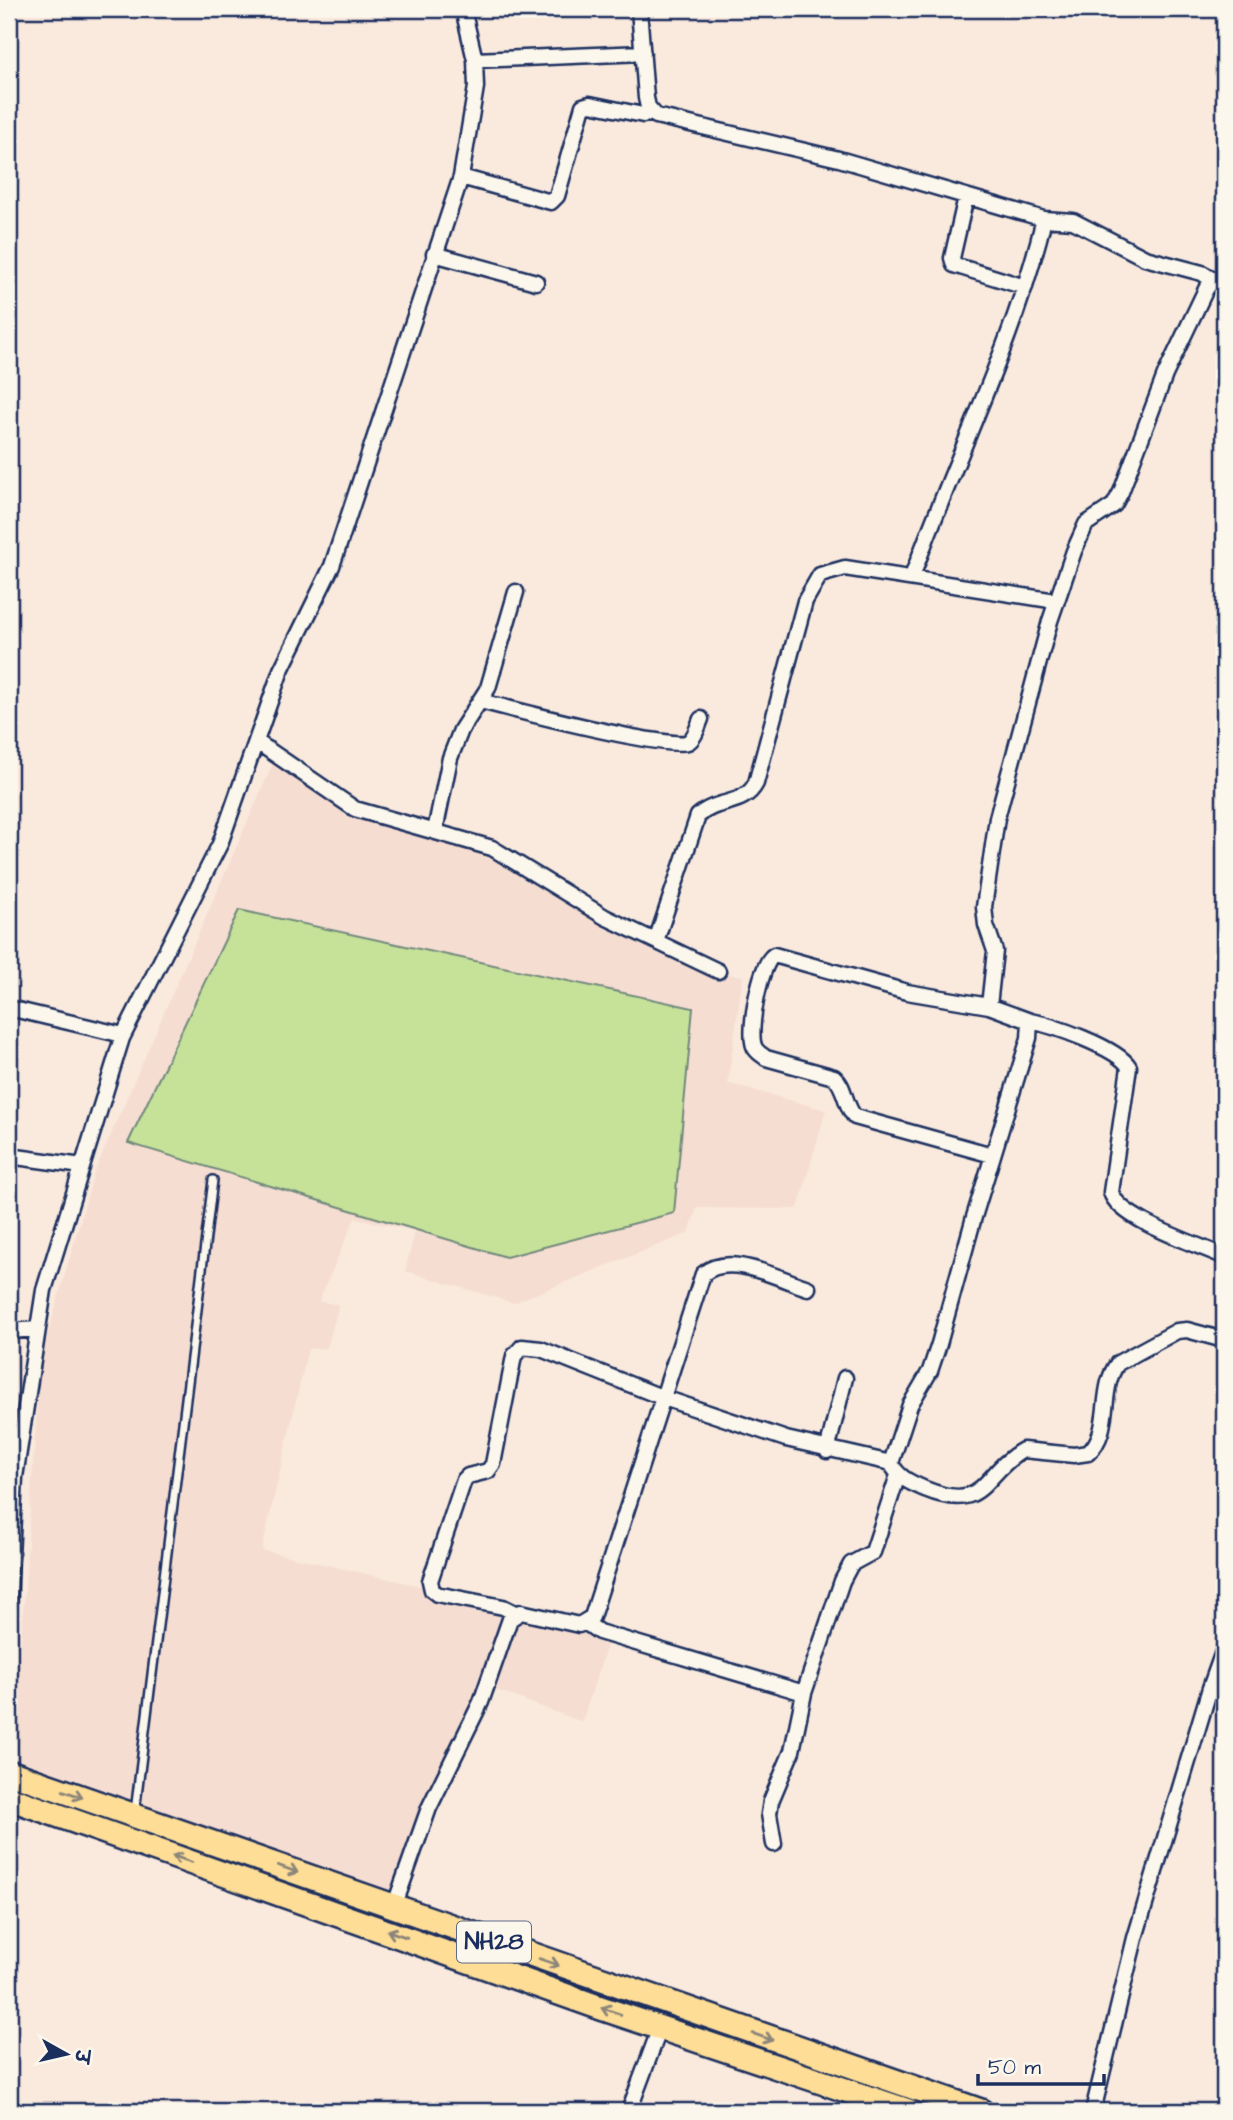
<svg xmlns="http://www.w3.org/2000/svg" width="1233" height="2120" viewBox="0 0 1233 2120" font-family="'Architects Daughter','Playpen Sans Deva',sans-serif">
	<rect width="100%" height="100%" fill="#faeade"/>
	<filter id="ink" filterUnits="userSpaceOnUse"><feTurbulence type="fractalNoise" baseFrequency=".0143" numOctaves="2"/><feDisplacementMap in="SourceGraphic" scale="14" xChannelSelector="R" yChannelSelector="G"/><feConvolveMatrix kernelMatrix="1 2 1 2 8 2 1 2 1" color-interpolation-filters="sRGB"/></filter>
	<g filter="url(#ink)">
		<!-- built -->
		<path fill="#f6ddd2" d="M 273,763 L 362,818 L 488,845 L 694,970 L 743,976 L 728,1083 L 826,1110 L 798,1209 L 697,1208 L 689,1233 L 513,1303 L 405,1271 L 415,1231 L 355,1218 L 319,1301 L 339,1305 L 327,1348 L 308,1349 L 262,1550 L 612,1630 L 582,1722 L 496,1690 L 450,1771 L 400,1903 L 13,1761 L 40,1361 L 94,1173 Z"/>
		<!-- pitch -->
		<path fill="#c6e299" stroke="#70887c" stroke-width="2" d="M 239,910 L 693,1008 L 674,1213 L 506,1257 L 128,1143 Z"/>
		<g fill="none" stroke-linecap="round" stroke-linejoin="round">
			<defs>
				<path id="service" d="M 135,1812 L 213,1180"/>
				<path id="minor" d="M 639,9 L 646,98 L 648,107 L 656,116 L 839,159 L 1044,219 L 1073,221 L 1145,258 L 1202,273 L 1213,280
					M 475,60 L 643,53
					M 461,177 L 551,202 L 557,196 L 583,106 L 590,104 L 643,115 L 652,113
					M 966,197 L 952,258 L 954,265 L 1025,287
					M 434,254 L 536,282
					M 1224,278 L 1213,280 L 1206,289 L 1165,375 L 1121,492 L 1114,505 L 1086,524 L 1074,551 L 1050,621 L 997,818 L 984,907 L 986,925 L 995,951 L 989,1006 L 1030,1021 L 1029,1038 L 974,1217 L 939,1344 L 930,1371 L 910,1405 L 891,1463 C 898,1478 911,1483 925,1489 C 986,1514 981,1474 1023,1450 L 1074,1455 L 1088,1453 C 1113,1432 1098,1388 1118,1363 L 1177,1331 L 1187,1330 L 1224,1340
					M 912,577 C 955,458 1014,343 1044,219
					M 480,701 C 507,708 672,751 688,742 C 695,738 698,726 701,719
					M 257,742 L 355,809 L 492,848 L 605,917 L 718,971
					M 435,831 L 450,758 L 461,730 L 488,688 L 516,592
					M 656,941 L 698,816 C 717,798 744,807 756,783 L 805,601 L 820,575 L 845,568 L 1056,601
					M 989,1006 L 907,992 L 774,955 C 760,963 748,1030 754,1046 C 756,1052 761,1054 766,1058 L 834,1077 C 846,1087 844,1105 855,1117 L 992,1155
					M 9,1008 L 123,1035
					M 1030,1021 C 1052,1025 1118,1048 1129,1067 L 1111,1192 C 1118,1219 1196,1244 1223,1256
					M 9,1156 L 82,1166
					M 9,1331 L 38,1329
					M 827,1451 L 845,1378
					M 9,1597 L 15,1477 L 44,1290 L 122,1038 L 220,844 L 281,670 L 332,566 L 461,177 L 476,87 L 475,60 L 463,9
					M 515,1613 L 503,1607 L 437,1594 L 432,1590 L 430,1581 L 464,1480 L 468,1476 L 488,1471 L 493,1464 L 514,1356 L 522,1347 L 541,1349 L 664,1398 L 786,1439 L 891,1463
					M 586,1623 L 599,1632 L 804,1693
					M 774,1844 L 769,1814 L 771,1801 L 792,1751 L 804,1693 L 842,1581 L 851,1564 L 873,1552 L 898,1475
					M 394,1907 L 429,1808 L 481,1702 L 510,1619 L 521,1612 L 579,1625 L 592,1617 L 703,1274 C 729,1251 779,1279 808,1288
					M 629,2111 L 660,2028
					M 1093,2111 L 1135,1938 L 1210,1688 L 1224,1649"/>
				<path id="trunk" d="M 9,1772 L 981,2111
					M 9,1798 L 601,2008 L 908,2111"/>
			</defs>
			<!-- service casing -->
			<use href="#service" stroke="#1b2f5e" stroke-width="12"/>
			<!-- minor casing -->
			<use href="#minor" stroke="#1b2f5e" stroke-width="19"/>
			<!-- trunk casing -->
			<use href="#trunk" stroke="#1b2f5e" stroke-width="28"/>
			<!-- service -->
			<use href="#service" stroke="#fbf7ec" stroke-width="7"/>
			<!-- minor -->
			<use href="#minor" stroke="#fbf7ec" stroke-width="14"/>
			<!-- trunk -->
			<use href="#trunk" stroke="#fedd96" stroke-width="23"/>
		</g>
		<!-- one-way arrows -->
		<defs><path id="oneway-shaft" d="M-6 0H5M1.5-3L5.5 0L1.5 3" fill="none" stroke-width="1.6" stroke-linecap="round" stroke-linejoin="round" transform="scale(1.75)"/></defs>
		<g stroke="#8c867a">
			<use href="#oneway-shaft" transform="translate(73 1794) rotate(19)"/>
			<use href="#oneway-shaft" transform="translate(182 1859) rotate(-161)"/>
			<use href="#oneway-shaft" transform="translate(288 1869) rotate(20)"/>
			<use href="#oneway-shaft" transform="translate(397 1934) rotate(-161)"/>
			<use href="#oneway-shaft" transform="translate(549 1962) rotate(19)"/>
			<use href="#oneway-shaft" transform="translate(611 2011) rotate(-161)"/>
			<use href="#oneway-shaft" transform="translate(763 2037) rotate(19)"/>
		</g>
	</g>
	<g text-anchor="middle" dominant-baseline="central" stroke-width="6" stroke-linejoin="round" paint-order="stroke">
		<!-- shield labels -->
		<rect fill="#fbf7ec" stroke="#5e6b89" stroke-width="2" x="457" y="1921.5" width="74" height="41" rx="5"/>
		<g font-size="24" font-weight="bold" fill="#1b2f5e">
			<text x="494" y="1942">NH28</text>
		</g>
	</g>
	<!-- margin -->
	<rect width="1233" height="2120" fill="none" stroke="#fbf7ec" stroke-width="35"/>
	<rect x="18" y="18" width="1198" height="2085" fill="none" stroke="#1b2f5e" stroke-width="2.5" filter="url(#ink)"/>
	<!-- north arrow -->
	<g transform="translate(66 2054) rotate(98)" stroke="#fbf7ec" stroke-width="5" paint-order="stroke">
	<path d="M0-5L12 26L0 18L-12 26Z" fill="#1b2f5e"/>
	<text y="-10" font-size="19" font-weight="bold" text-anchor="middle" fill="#1b2f5e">उ</text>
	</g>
	<!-- scale -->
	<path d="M978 2074v10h126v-10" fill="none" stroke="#1b2f5e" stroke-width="3.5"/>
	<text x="988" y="2074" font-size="21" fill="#1b2f5e" stroke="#fbf7ec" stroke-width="5" paint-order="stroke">50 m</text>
</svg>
